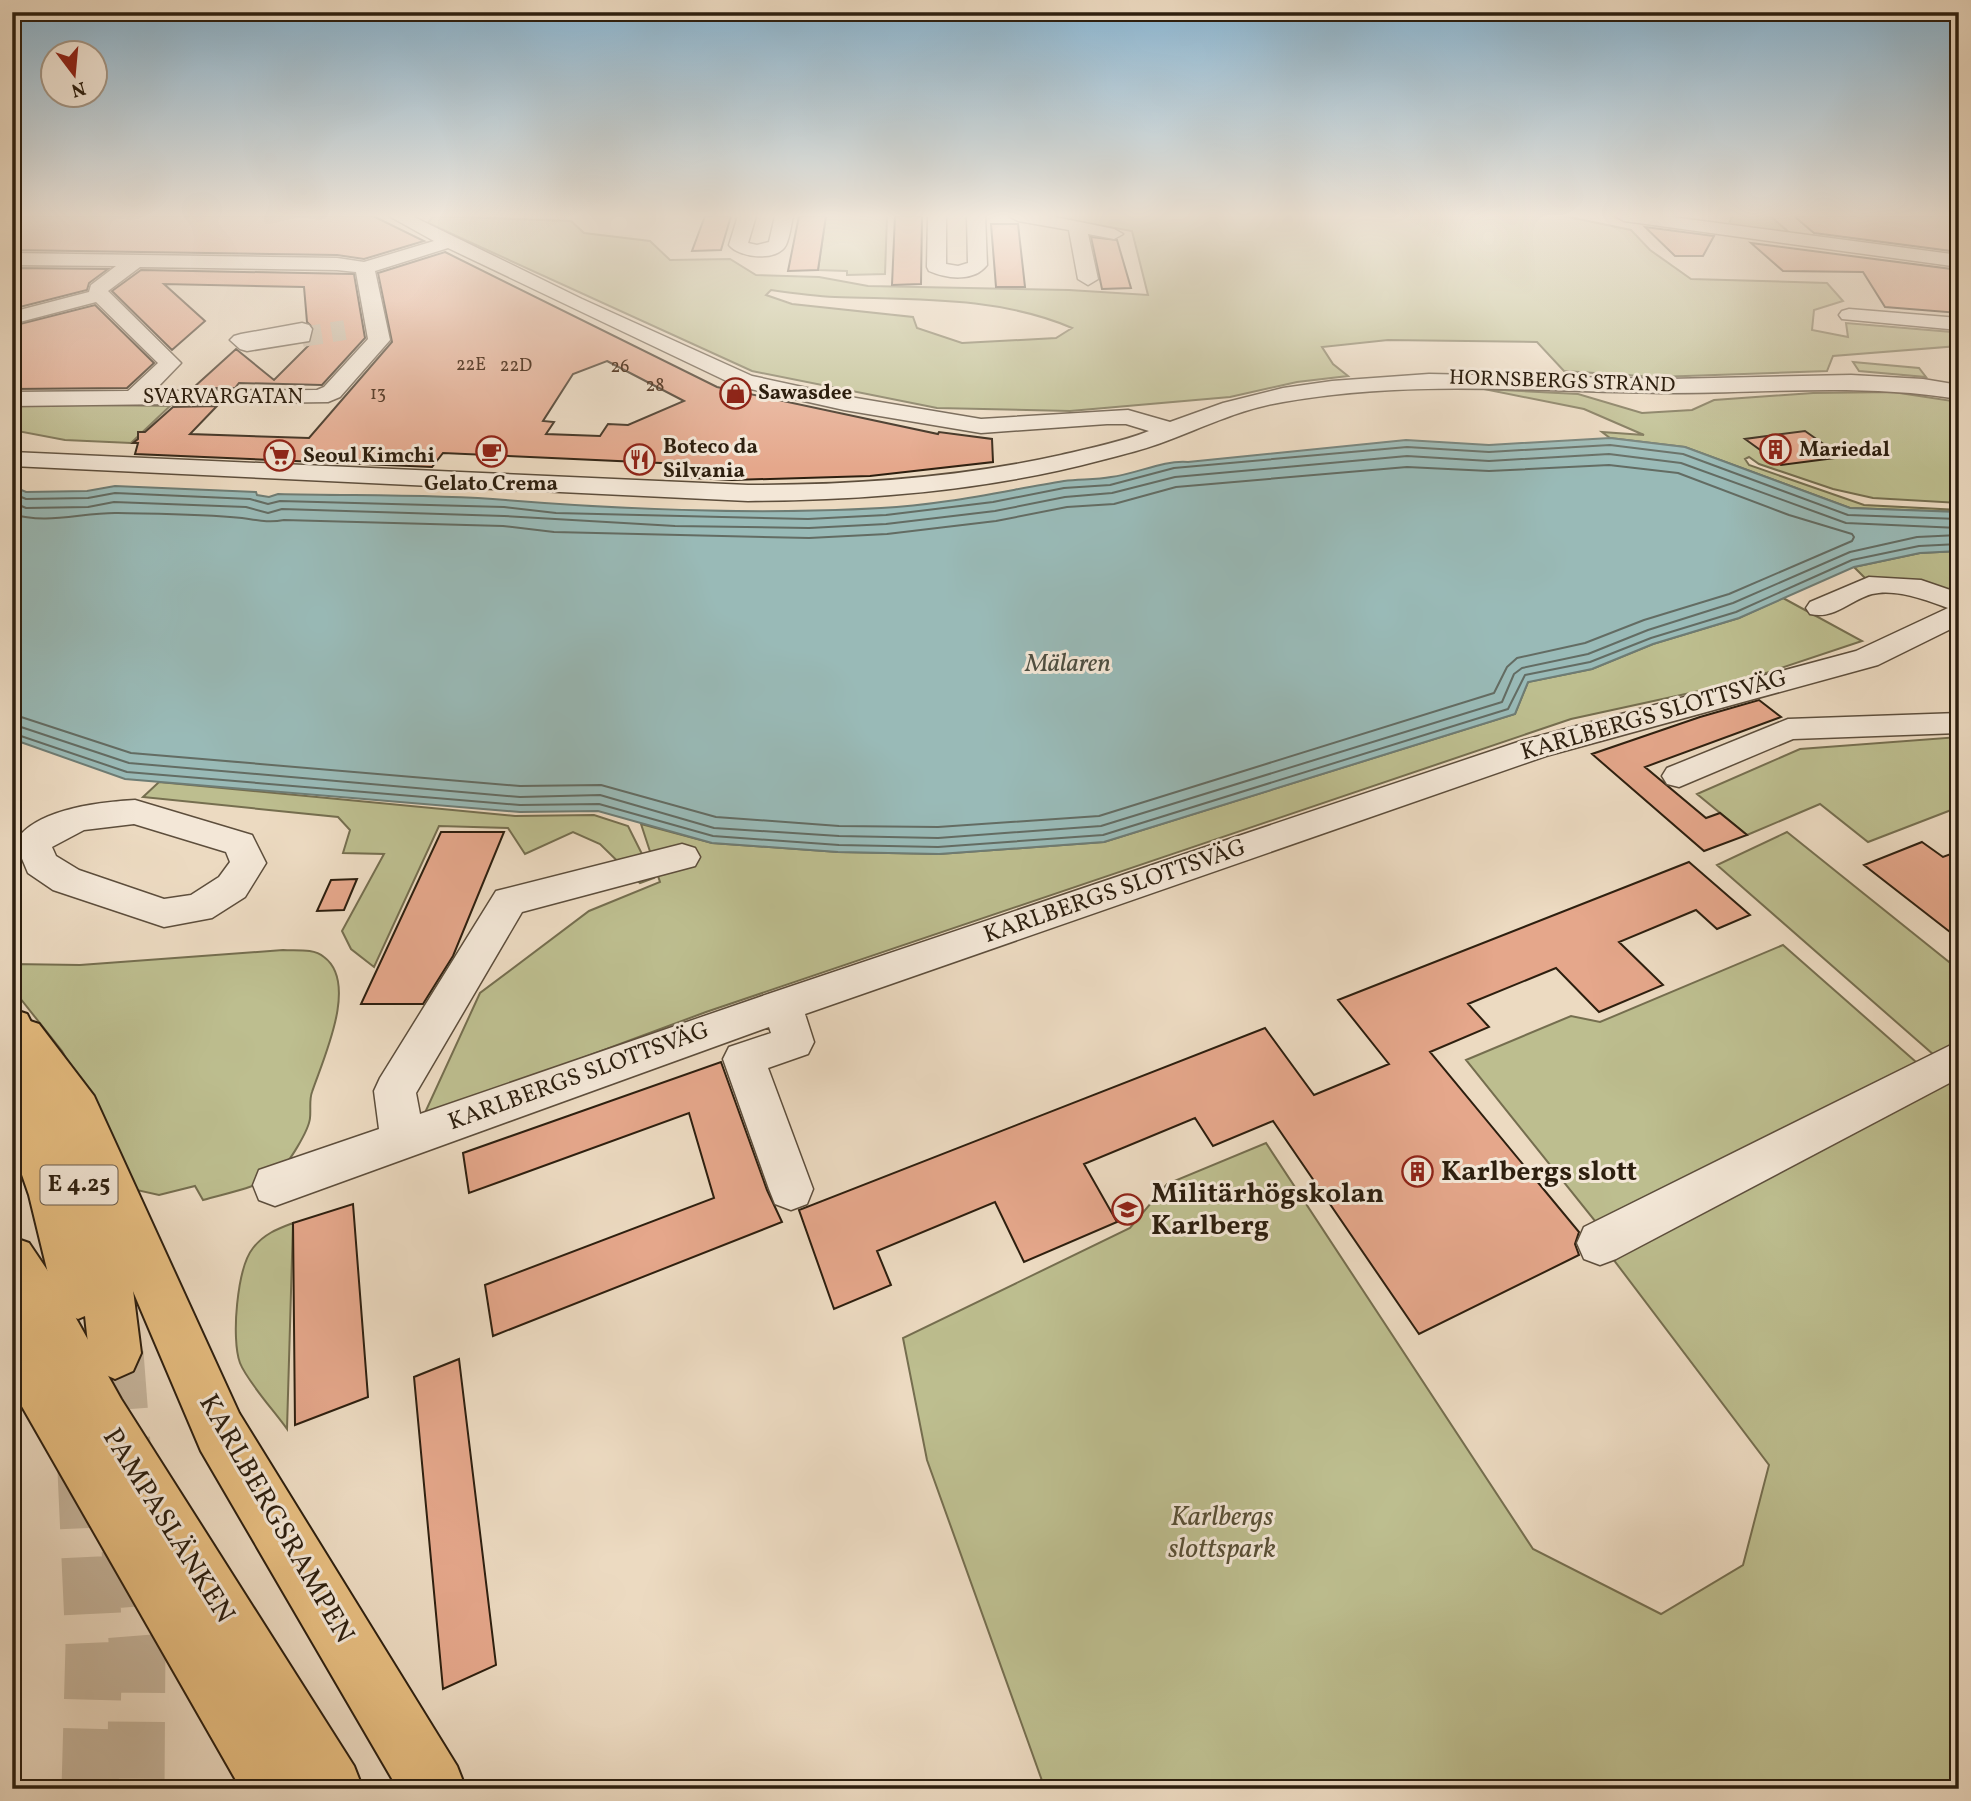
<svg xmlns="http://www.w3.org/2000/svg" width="1971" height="1801" viewBox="0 0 1971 1801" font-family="Vollkorn,serif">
	<rect width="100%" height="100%" fill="#ecdac1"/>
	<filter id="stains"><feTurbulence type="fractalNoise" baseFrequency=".00286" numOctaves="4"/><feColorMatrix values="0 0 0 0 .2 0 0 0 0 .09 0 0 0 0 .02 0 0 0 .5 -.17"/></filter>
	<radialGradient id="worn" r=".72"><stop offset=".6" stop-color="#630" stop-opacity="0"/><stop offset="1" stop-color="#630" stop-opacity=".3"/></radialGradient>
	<!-- green -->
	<path fill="#bdbe8f" stroke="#756e4f" stroke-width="2" fill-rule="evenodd" d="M 433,216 L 571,221 L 584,233 L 650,241 L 670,260 L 730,259 L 756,275 L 819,277 L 868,286 L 1069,290 L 1148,295 L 1132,231 L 1047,216 L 1564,216 L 1631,230 L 1650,250 L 1691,279 L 1827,283 L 1843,301 L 1814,310 L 1812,330 L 1848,337 L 1846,323 L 1952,332 L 1958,346 L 1833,356 L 1827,371 L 1657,377 L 1564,371 L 1537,342 L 1388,340 L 1322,347 L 1333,364 L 1348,376 L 1297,382 L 1230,397 L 1070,411 L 937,408 L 752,371 L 428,223 ZM 771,290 C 792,293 814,296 835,297 C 914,300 998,296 1072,328 L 1056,338 L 962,343 L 917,328 L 913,317 L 792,304 L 766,295 Z
		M 826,216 L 887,216 L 885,274 L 847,275 L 847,271 L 818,270 Z
		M 1732,216 L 1770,216 L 1791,234 L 1728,227 Z
		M 1853,362 L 1919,368 L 1926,377 L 1859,371 Z
		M 1484,389 L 1578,394 L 1642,413 L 1692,410 L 1714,400 L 1813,393 L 1893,392 L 1959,402 L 1959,503 L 1873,498 L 1833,489 L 1759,464 L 1749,457 L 1745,459 L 1749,465 L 1864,505 L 1959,510 L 1959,512 L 1850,508 L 1685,447 L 1610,438 L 1602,432 L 1644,435 L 1584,409 Z
		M 12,404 L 170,406 L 131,443 L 65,440 L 12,430 Z
		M 1959,551 L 1959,595 L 1867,580 L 1854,567 L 1920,553 Z
		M 1783,598 L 1862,641 L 1736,683 L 1571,719 L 706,1012 L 423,1117 L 480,993 L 589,911 L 660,882 L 641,824 L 712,843 L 838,852 L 939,854 L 1104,842 L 1515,714 L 1528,682 L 1592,669 L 1653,644 L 1739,618 Z
		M 1959,737 L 1959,807 L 1868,842 L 1820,804 L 1747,835 L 1697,794 L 1800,749 Z
		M 159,782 L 515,816 L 594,815 L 628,826 L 654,878 L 640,883 L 600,844 L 573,832 L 525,854 L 508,828 L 439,826 L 374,967 L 351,949 L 342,931 L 384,854 L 343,853 L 350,830 L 338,817 L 143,797 Z
		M 1787,832 L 1959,970 L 1959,1043 L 1934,1055 L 1717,865 Z
		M 1783,945 L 1924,1069 L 1603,1231 L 1466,1060 L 1571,1016 L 1600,1022 Z
		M 283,950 C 296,951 313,948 324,957 C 359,983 323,1059 312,1092 C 309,1100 311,1109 310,1118 C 309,1130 288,1165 278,1172 C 259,1188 226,1193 203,1200 L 195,1186 L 159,1195 L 132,1189 L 107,1130 L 62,1051 L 12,988 L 12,964 L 80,965 Z
		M 1959,1068 L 1959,1789 L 1045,1789 L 927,1460 L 903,1338 L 1130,1228 L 1167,1184 L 1266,1143 L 1533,1549 L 1661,1614 L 1743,1565 L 1769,1465 L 1607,1251 Z
		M 293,1223 L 287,1429 C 275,1412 247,1381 240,1363 C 231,1339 237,1268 253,1248 C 264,1234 277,1229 293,1223 Z"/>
	<!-- water -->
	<path fill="#99bab7" stroke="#6e7c74" stroke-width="2" d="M 1610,438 L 1685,447 L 1850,508 L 1959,512 L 1959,551 L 1920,553 L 1854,567 L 1739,618 L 1653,644 L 1592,669 L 1528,682 L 1515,714 L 1104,842 L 939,854 L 838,852 L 712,843 L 598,811 L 520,812 L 125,779 L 12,739 L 12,486 L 26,492 L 87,491 L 115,486 L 256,492 L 257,495 L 269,497 L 278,494 C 354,496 431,494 506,500 C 631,510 756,515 881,508 C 943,505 1003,491 1064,481 C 1080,479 1096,480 1111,477 C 1137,474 1162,460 1188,462 L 1406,440 L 1489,445 Z"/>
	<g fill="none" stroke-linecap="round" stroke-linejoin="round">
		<!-- shore -->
		<path stroke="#636c63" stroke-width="2" d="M 12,493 L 26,499 L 88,498 L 115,493 L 250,499 L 268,504 L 280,501 L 504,507 L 556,513 L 808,519 L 886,515 L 993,502 L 1064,488 L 1110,485 L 1174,468 L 1407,447 L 1489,452 L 1610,445 L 1683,454 L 1848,515 L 1959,519
			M 12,502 L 26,508 L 88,507 L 114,502 L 246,507 L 268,513 L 282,509 L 504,516 L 675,526 L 809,528 L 886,524 L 995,511 L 1065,497 L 1112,493 L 1175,477 L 1407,456 L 1489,461 L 1609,454 L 1681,463 L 1846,523 L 1959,528
			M 12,514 C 47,525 83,512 118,513 C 159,514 201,514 242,518 C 257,520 268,523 284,520 L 503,526 L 554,532 L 809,538 L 887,534 L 996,521 L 1067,507 L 1114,504 L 1176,487 L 1407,467 L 1489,471 L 1609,465 L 1678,473 L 1789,515 L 1852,534 L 1854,537 L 1852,541 L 1729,594 L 1644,620 L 1585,643 L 1517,658 L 1507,667 L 1494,693 L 1099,816 L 938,827 L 839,826 L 716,817 L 601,785 L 520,786 L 131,753 L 12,714
			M 12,724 L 129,763 L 520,797 L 600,795 L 714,828 L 839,836 L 938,838 L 1101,826 L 1502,702 L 1514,674 L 1522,668 L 1588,654 L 1648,630 L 1733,603 L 1850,552 L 1917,537 L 1959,535
			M 12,733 L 127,772 L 520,805 L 599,804 L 713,836 L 839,845 L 938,847 L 1103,835 L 1508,709 L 1525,675 L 1590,662 L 1651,638 L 1736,612 L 1852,560 L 1919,546 L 1959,544"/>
	</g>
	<!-- building -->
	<path fill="#e5a78b" stroke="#2d1f0f" stroke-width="2" fill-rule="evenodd" d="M 12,216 L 373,216 L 424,241 L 364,259 L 337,255 L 12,250 Z
		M 705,216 L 731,216 L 721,250 L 692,251 Z
		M 799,216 L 826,216 L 818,270 L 788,271 Z
		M 895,216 L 922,216 L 921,284 L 892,285 Z
		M 1794,216 L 1959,216 L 1959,252 L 1814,233 Z
		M 991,224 L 1018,224 L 1025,287 L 996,287 Z
		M 1645,227 L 1714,236 L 1703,256 L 1675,256 Z
		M 1091,237 L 1117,240 L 1131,288 L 1102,289 Z
		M 1751,243 L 1959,270 L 1959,313 L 1885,307 L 1863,272 L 1783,271 Z
		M 445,252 L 717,387 L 938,434 L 939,432 L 992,439 L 993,462 L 870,476 L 732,480 L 675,477 L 682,464 L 443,453 L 432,467 L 135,454 L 138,443 L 133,443 L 138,439 L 138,432 L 145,432 L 173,407 L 217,406 L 190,434 L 309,438 L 392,342 L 378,273 ZM 607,361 L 684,401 L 628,425 L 608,424 L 600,436 L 546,434 L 554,422 L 543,421 L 573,374 Z
		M 12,268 L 108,269 L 89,283 L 87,290 L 12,309 Z
		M 141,270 L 354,274 L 365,338 L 322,385 L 239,383 L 235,388 L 193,388 L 236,349 L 274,380 L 312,342 L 315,330 L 307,322 L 304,287 L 164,284 L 205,321 L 172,350 L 112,291 Z
		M 95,305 L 154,363 L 127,388 L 12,389 L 12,326 Z
		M 1805,431 L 1842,457 L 1781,465 L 1745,439 Z
		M 1759,700 L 1781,717 L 1645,767 L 1706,818 L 1720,813 L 1747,835 L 1704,851 L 1592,754 L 1700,717 Z
		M 441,832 L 504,832 L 453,956 L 423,1004 L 361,1004 Z
		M 1922,842 L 1943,857 L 1959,851 L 1959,939 L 1864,865 Z
		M 1689,862 L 1750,915 L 1717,929 L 1696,910 L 1619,942 L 1663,985 L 1599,1012 L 1556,968 L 1468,1004 L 1489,1027 L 1430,1052 L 1579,1232 L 1575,1244 L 1579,1255 L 1419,1334 L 1273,1121 L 1213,1146 L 1195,1118 L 1084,1164 L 1117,1222 L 1024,1262 L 995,1202 L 877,1251 L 891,1285 L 834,1309 L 799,1210 L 1265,1028 L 1314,1095 L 1389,1064 L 1338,1000 Z
		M 357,879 L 344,910 L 317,911 L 331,880 Z
		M 721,1062 L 767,1190 L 782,1222 L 493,1336 L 485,1285 L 714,1198 L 689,1113 L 469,1193 L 463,1153 Z
		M 353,1204 L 368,1397 L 295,1425 L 293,1223 Z
		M 459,1359 L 496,1665 L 443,1689 L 414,1377 Z"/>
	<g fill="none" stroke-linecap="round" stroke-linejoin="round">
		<!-- minor-tunnel -->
		<path stroke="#c6b59d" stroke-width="20" stroke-dasharray="20 10" stroke-linecap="butt" d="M 302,337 L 345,330"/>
		<!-- highway-tunnel -->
		<path stroke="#c6b59d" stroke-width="57" stroke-dasharray="57 29" stroke-linecap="butt" d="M 115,1353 L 122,1444
			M 86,1471 L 94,1646 L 90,1789
			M 130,1550 L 137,1640 L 136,1789"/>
		<defs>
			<path id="minor" d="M 389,216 L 412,216 L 582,299 L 752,376 L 844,396 L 981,419 L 1128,410 L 1170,422 L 1223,403 L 1283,388 L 1332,381 L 1429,374 L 1670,379 L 1851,375 L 1923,379 L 1959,385 L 1959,399 C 1862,383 1767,393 1670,393 C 1540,392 1412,379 1283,402 C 1240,409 1202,428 1161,443 C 1142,450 1121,455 1102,460 C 986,491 867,500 748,501 L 12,466 L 12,452 L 748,485 C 853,485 958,478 1061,455 C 1091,448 1121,442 1149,431 L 1126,424 L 1107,424 L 981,433 L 844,410 L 737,386 L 448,248 L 375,271 L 390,340 L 340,397 L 328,402 L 12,406 L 12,392 L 128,391 L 158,363 L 96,302 L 12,324 L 12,312 L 89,292 L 91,285 L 116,266 L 12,265 L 12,253 L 337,258 L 364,262 L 434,241 ZM 140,267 L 337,270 L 356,272 L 368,339 L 324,387 L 317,390 L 154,391 L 181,363 L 108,291 Z
				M 738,216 L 756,216 L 748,243 L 757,245 L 769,242 L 775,216 L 793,216 C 791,225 790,236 786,245 C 778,262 739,258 729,245 Z
				M 928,216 L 946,216 L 946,264 L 958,266 L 968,263 L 967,216 L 985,216 L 987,265 C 974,282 947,279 929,271 L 927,267 Z
				M 1009,216 L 1050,216 L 1114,229 L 1123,234 L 1114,239 L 1088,234 L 1098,279 L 1088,285 L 1078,279 L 1069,230 L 1018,221 Z
				M 1615,216 L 1664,216 L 1959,255 L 1959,267 L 1624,221 Z
				M 1849,309 L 1959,318 L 1959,330 L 1842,319 L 1839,315 L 1842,311 Z
				M 302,323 L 309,325 L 312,329 L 309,341 L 247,351 L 240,349 L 230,340 L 234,336 L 241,334 Z
				M 1869,577 L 1921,580 L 1959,593 L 1959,625 L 1878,665 L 1546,756 L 805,1014 L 814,1042 L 808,1054 L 768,1068 L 813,1189 L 807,1204 L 791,1210 L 775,1204 L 769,1189 L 723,1059 L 729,1047 L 771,1033 L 769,1027 L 275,1206 L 259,1200 L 253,1185 L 259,1170 L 379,1129 L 374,1091 L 380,1078 L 496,891 L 682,844 L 695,848 L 700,857 L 695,866 L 522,912 L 416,1093 L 420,1114 L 768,994 L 1524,740 L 1856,651 L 1948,608 C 1927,600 1895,588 1872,594 C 1850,600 1834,620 1810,614 L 1806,608 L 1810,602 Z
				M 1959,713 L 1959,733 L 1793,739 L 1679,787 L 1667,784 L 1662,776 L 1667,768 L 1788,719 Z
				M 135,800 L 252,835 L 266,863 L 245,897 L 212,918 L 164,927 L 53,890 L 28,873 L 15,842 C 35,809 100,802 135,800 ZM 134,824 L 226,852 L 230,862 L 219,877 L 191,895 L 164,899 L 79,870 L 56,856 L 52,847 L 84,830 Z
				M 1959,1041 L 1959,1078 L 1616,1259 L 1600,1265 L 1584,1259 L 1577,1243 L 1584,1227 Z"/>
			<path id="major" d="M 24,1019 L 39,1024 L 94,1096 L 239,1413 L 457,1766 L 466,1789 L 398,1789 L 201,1451 L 61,1122 L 12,1054 L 12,1023 Z
				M 12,1237 L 29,1243 L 58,1286 L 121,1399 L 354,1766 L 363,1789 L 241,1789 L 12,1389 L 12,1313 L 19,1316 L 12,1305 Z"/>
			<path id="highway" d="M 12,1009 L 27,1014 L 33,1026 L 118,1225 L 132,1282 L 141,1353 L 133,1371 L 115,1379 L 97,1371 L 89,1353 L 85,1316 L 78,1319 L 60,1311 L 53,1294 L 29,1195 L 12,1146 Z"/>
		</defs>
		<!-- minor casing -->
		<use href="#minor" stroke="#5d4e3c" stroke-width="3"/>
		<!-- major casing -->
		<use href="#major" stroke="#2d1f0f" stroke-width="4"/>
		<!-- highway casing -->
		<use href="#highway" stroke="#2d1f0f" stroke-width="4"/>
		<!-- minor -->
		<use href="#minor" fill="#f3e7d7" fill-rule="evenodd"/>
		<!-- major -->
		<use href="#major" fill="#e6bd80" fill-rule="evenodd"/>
		<!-- highway -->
		<use href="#highway" fill="#e6bd80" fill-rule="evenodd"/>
	</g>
	<!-- sky -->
	<linearGradient id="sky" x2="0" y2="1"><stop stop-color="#88b6d4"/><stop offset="0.46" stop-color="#f6eee3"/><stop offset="1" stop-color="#f6eee3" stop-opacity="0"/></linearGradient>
	<rect width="1971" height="468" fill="url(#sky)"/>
	<!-- icons -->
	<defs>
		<symbol id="shop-ring" viewBox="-11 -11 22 22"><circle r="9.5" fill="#f3e7d7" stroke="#8f2418" stroke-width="1.5"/><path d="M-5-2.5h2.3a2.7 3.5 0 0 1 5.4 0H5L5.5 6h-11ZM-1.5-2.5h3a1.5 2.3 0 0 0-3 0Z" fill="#8f2418"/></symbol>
		<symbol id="building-ring" viewBox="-11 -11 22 22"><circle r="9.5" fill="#f3e7d7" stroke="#8f2418" stroke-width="1.5"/><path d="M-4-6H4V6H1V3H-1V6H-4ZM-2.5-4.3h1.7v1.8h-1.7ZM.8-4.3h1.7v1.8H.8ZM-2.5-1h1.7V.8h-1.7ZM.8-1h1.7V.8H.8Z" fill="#8f2418"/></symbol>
		<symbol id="cafe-ring" viewBox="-11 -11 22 22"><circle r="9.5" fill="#f3e7d7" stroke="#8f2418" stroke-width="1.5"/><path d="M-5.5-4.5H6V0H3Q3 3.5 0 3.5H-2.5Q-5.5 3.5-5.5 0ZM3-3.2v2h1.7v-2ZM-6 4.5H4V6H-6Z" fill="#8f2418"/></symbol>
		<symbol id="supermarket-ring" viewBox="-11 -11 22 22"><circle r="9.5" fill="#f3e7d7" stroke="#8f2418" stroke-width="1.5"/><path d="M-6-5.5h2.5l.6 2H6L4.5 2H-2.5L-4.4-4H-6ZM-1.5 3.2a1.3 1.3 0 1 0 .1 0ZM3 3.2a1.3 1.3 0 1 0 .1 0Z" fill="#8f2418"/></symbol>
		<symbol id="restaurant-ring" viewBox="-11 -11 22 22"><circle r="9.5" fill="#f3e7d7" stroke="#8f2418" stroke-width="1.5"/><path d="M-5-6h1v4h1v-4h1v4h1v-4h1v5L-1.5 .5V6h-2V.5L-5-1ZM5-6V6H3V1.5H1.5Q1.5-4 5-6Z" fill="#8f2418"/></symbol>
		<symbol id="university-ring" viewBox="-11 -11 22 22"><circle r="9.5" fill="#f3e7d7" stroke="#8f2418" stroke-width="1.5"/><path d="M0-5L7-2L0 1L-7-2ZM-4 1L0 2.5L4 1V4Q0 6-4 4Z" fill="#8f2418"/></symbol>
	</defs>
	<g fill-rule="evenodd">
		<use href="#shop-ring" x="718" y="376" width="35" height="35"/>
		<use href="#building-ring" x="1758" y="432" width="35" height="35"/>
		<use href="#cafe-ring" x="474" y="434" width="35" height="35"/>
		<use href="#supermarket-ring" x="262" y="438" width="35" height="35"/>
		<use href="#restaurant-ring" x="622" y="442" width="35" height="35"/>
		<use href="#building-ring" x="1400" y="1154" width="35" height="35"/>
		<use href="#university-ring" x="1110" y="1192" width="35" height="35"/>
	</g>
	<g text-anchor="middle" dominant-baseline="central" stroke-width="6" stroke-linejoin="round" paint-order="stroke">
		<!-- far-number labels -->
		<g font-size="18" fill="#5b412e">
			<text x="471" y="365">22E</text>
			<text x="516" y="366">22D</text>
			<text x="620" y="367">26</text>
			<text x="655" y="386">28</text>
			<text x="378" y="394">13</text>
		</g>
		<!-- far-street labels -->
		<g font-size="21" fill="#2d1f0f" stroke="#f3e7d7">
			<text transform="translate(1562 382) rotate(2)">HORNSBERGS STRAND</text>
			<text x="223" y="397">SVARVARGATAN</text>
		</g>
		<!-- far-poi labels -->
		<g font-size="21" font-weight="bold" fill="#2d1f0f" stroke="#f3e7d7" text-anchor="start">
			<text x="758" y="393">Sawasdee</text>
			<text x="663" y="447">Boteco da<tspan x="663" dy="24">Silvania</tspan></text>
			<text x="1799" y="450">Mariedal</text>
			<text x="303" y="456">Seoul Kimchi</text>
			<text x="491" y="484" text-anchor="middle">Gelato Crema</text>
		</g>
		<!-- shield labels -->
		<rect fill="#f3e7d7" stroke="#685b4b" stroke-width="2" x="40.5" y="1165.5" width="77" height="39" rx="5"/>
		<g font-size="23" font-weight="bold" fill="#2d1f0f">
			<text x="79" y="1185">E 4.25</text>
		</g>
		<!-- street labels -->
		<g font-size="24" fill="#2d1f0f" stroke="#f3e7d7">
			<text transform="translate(1654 716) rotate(-16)">KARLBERGS SLOTTSVÄG</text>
			<text transform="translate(1115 892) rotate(-19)">KARLBERGS SLOTTSVÄG</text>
			<text transform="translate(579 1077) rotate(-20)">KARLBERGS SLOTTSVÄG</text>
		</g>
		<!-- water labels -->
		<g font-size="26" font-style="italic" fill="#4d4e41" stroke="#f3e7d7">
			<text x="1068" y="664">Mälaren</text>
		</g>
		<!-- near-poi labels -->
		<g font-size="28" font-weight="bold" fill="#2d1f0f" stroke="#f3e7d7" text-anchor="start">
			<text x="1441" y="1172">Karlbergs slott</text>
			<text x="1151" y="1194">Militärhögskolan<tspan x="1151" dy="32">Karlberg</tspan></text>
		</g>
		<!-- near-park labels -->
		<g font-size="28" font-style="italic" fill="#584f35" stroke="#f3e7d7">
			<text x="1222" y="1517">Karlbergs<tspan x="1222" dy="32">slottspark</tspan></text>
		</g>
		<!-- near-street labels -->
		<g font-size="28" fill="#2d1f0f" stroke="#f3e7d7">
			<text transform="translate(276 1519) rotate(60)">KARLBERGSRAMPEN</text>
			<text transform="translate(168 1526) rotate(58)">PAMPASLÄNKEN</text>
		</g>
	</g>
	<!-- margin -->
	<rect width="1971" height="1801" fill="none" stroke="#ecdac1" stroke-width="42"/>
	<rect x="14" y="14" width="1943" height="1773" fill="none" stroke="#2d1f0f" stroke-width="3.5"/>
	<rect x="21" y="21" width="1929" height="1759" fill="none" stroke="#2d1f0f" stroke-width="2"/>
	<!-- north arrow -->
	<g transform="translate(74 74) rotate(164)"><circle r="33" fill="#f3e7d7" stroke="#a49787" stroke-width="2"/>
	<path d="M0-5L12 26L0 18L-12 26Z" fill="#8f2418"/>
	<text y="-10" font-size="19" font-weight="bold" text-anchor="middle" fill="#2d1f0f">N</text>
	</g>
	<rect width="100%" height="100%" filter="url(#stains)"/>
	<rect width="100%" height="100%" fill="url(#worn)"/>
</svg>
